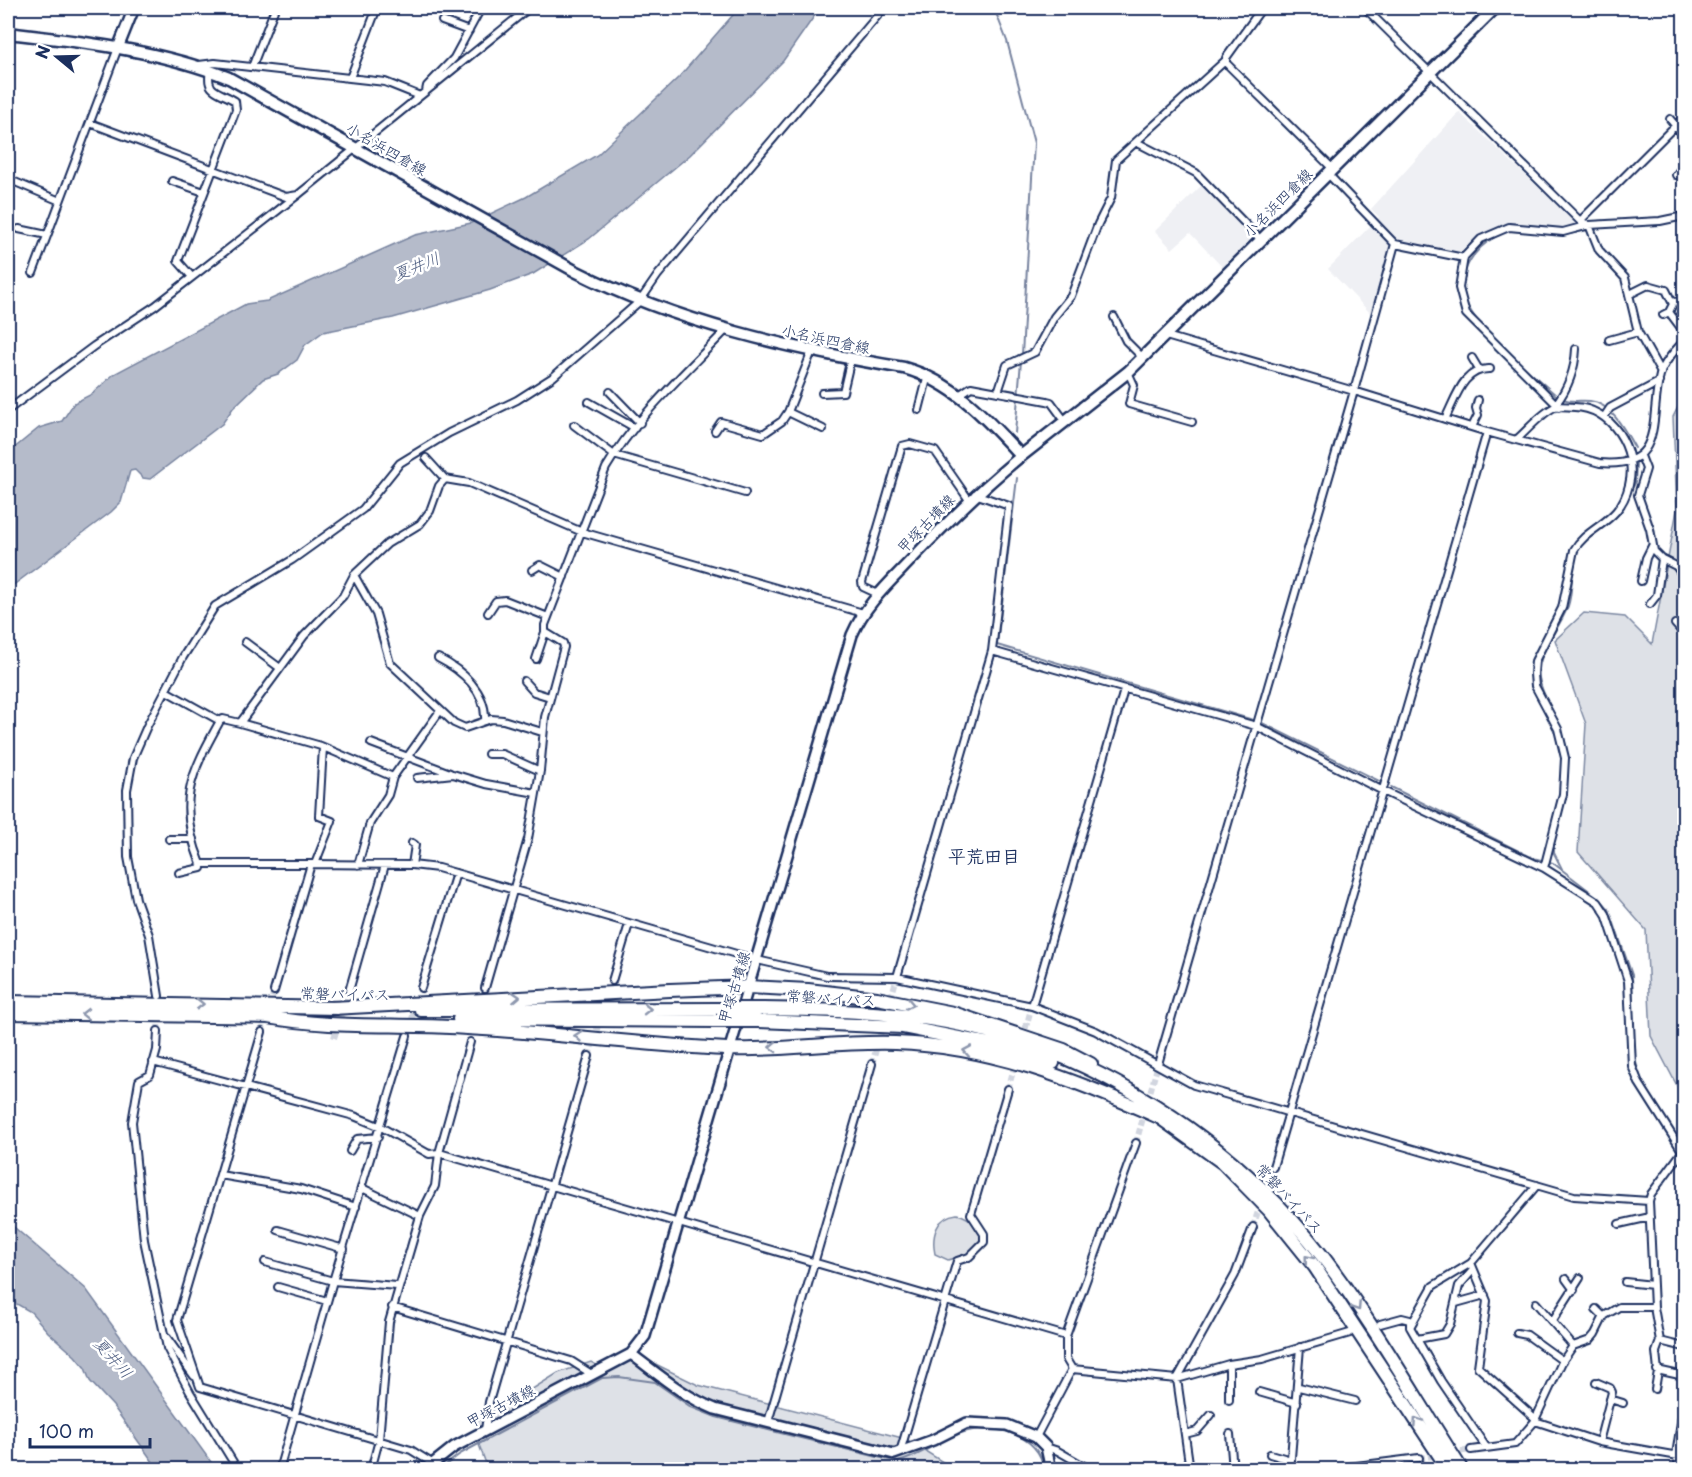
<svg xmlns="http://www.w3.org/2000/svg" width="1692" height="1477" viewBox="0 0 1692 1477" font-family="'Playpen Sans','Klee One',sans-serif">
	<rect width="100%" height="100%" fill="#fff"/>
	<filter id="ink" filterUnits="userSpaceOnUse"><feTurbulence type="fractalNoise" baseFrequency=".0167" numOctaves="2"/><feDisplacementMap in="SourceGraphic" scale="12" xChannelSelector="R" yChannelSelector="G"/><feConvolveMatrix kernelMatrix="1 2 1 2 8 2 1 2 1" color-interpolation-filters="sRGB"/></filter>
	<g filter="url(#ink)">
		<!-- built -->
		<path fill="#eff0f4" d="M 1459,112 L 1577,224 L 1551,234 L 1515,229 L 1475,242 L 1451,259 L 1394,246 L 1373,316 L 1328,269 L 1379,217 L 1371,209 Z
			M 1203,184 L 1255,239 L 1224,269 L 1190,233 L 1172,249 L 1155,231 Z"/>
		<!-- green -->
		<path fill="#dee1e7" stroke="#7c88a2" stroke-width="1.5" d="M 1684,395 L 1684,1099 L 1651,1036 L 1646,930 L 1578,852 L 1586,724 L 1555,640 L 1584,613 L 1625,617 L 1652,644 L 1677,510 L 1673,417 Z
			M 957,1214 C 970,1217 983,1229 981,1244 L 970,1254 L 948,1260 L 935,1254 C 931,1235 937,1216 957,1214 Z
			M 627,1350 L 698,1385 L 906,1439 L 954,1469 L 488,1469 L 478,1442 L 477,1421 L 488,1410 L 510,1397 L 534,1388 L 558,1373 L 591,1362 L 602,1368 Z"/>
		<!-- water -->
		<path fill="#b5bbca" stroke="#77839f" stroke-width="1.5" d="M 739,8 L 820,8 L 783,61 L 690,155 L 589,239 L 533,274 L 490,290 L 393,318 L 323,332 L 305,345 L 297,360 L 278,374 L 263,379 L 233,408 L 222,424 L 150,479 L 143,478 L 135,470 L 130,471 L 121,502 L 111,512 L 8,589 L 8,453 L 39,428 L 62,421 L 74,403 L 92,394 L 114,374 L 246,304 L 267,301 L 415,235 L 471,223 L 526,197 L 597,155 L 679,77 Z
			M 8,1222 L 86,1289 L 216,1469 L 158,1469 L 113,1406 L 90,1381 L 85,1368 L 75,1356 L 48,1332 L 31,1312 L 8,1299 Z"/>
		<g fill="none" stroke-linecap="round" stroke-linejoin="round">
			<!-- stream -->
			<path stroke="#77839f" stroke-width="2" d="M 989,8 L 996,13 L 1007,41 L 1034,143 L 1022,355
				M 1654,224 L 1683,219
				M 1550,234 L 1564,235 L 1603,227
				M 1498,235 C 1472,249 1452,278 1469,308 C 1484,336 1533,374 1558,397 C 1568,403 1579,400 1590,401 C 1611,403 1626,432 1635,448
				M 1015,433 L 1021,361
				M 1017,478 L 997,645 L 1260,722 L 1381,782
				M 1627,498 L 1635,483 L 1636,463
				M 1567,755 C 1565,723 1543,703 1539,678 C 1536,652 1560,629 1568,606 C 1574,589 1569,563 1580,548 C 1590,533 1609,527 1620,511
				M 1391,787 L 1533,858 L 1553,863 L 1600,899 L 1609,909 L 1632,975 L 1634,1050
				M 1566,794 L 1568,761
				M 1554,840 L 1554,853 L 1562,869
				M 1634,1056 L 1642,1082 L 1663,1115
				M 439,1470 L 460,1454 L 602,1378 L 619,1377 L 655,1382 L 691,1407 L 716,1417 L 898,1462 C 921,1456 939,1440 961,1433 C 992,1422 1040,1433 1044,1470"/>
			<!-- street-tunnel -->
			<path stroke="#d1d5df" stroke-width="6" stroke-dasharray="6 3" stroke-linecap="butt" d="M 603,1009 L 612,981
				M 886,1015 L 897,977
				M 158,1031 L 159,1013
				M 262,1032 L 274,991
				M 407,1036 L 421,988
				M 1023,1037 L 1032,1006
				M 334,1038 L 349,991
				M 589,1056 L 600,1019
				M 872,1064 L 883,1025
				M 1008,1089 L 1016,1061
				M 1136,1143 L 1158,1064
				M 1265,1192 L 1273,1167
				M 1253,1227 L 1261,1202
				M 1452,1453 L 1471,1450
				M 1419,1458 L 1439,1455"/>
			<defs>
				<path id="street" d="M 1259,8 L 1259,12 L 1226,58 L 1226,63 L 1332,168
					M 1365,8 L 1580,221 L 1589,225 L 1599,250 L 1625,278 L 1638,332 L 1661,373
					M 442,21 L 469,31
					M 199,65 L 215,63 L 385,82 L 420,96
					M 252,67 L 275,8
					M 350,78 L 377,8
					M 426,91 L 427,86 L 454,58 L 481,8
					M 1670,119 L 1684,136
					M 90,123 L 286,197 L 298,195
					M 1136,142 L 1196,173 L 1261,240
					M 1327,173 L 1395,244 L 1464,258
					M 1676,175 L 1684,165
					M 8,179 L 60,201
					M 172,181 L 204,192
					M 1580,221 L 1684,117
					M 19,229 L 47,235
					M 1395,244 L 1354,391 L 1487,432
					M 33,273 L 118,48
					M 192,277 L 178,261 L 236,110 L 235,101 C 220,91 205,93 210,71
					M 1630,294 L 1648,285 L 1666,290 L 1673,304 L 1669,312 L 1663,315
					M 1673,302 L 1684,301
					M 1669,312 L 1684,332
					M 1114,317 L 1126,341 L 1143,358
					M 1609,340 L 1638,332
					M 1472,358 L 1478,368
					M 1128,372 L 1134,385 L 1129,404 L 1192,422
					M 610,392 L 640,423
					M 998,392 L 1007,365 L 1035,352 L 1054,317 L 1071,296 L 1098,224 L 1111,198 L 1116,160 L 1226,60
					M 822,393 L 843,392 L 851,358
					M 959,395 L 971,387 L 1047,401 L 1051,402 L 1065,421
					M 589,402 L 635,428
					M 1556,404 C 1568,388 1575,369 1576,349
					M 1559,407 L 1466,314 L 1459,288 L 1464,257 L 1481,239 L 1509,227 L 1563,232 L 1589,225 L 1660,221 L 1684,216
					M 8,410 L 94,346 L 155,306 L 299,194 L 529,8
					M 919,410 L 928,375
					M 788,412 L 823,429
					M 1604,417 L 1610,408 L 1659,382
					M 1445,419 C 1456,398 1463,368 1490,369
					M 574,425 L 614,455 L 745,493
					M 1472,427 L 1478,415 L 1476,408 L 1478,400
					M 715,431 L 721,422 L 763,434 L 782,421 L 788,412 L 812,351
					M 1516,440 C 1528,430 1541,413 1555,407 C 1561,405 1568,407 1574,407 C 1611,407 1638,450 1629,485 C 1620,524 1588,525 1574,550 L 1562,608 L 1535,661 L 1534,674 L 1535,686 L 1558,729 L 1565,758 L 1563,794 L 1544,868 L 1598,902 L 1606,914 L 1628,981 L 1632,1066 L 1639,1083 L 1684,1154
					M 1641,456 L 1646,469 L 1638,495 L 1650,529 L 1654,551 L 1662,559 L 1676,566 L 1684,577
					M 426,458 L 445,479
					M 532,570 L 540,565 L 564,577
					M 354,575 L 376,614 L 390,663 L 454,723 L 465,728 L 491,719 L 503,720 L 542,732
					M 1641,581 L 1646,558 L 1652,546
					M 878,594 L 863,587 L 862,582 L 902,446 L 910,444 L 935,451 L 969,500
					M 1650,604 L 1657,595 L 1662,559
					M 488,613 L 496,601 L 505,600 L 548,617
					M 1675,624 L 1684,634
					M 245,642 L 280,668
					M 992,651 L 1256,726 L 1383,791 L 1544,868
					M 438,658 C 462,670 487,692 485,721
					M 536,659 L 545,632
					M 524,681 L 534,692 L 550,697
					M 166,691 L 220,721
					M 240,723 L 321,746 L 393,777 L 388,795 L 370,823 L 358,865
					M 371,743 L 450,773
					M 488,754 L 502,754 L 540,771
					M 393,777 L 440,711
					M 417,778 L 453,774 L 486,784 L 536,793
					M 169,839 L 193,839
					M 311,864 L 201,864 C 176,803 190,775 220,721 L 223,719 L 240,723 L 304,636 L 343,596 L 354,575 L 387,544 L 420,524 L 430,511 L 439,486 L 445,479 L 469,483 L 582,532 L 863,613
					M 315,864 L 332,821 L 319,816 L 323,747
					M 412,865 L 415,845 L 412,843
					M 179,873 L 201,868
					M 897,977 L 992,651 L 1009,506 L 975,494
					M 612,981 L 629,924
					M 421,988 L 456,873
					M 485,988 L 528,839 L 540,771 L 545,717 L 564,647 L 563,643 L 545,632 L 545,625 L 606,468 C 636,417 684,374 725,331
					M 274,991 L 311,864 L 412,865 L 438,868 L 757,960 L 827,976 L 897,977 L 1032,1006 L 1096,1031 L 1194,1085 L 1574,1196 L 1649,1201
					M 349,991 L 385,865
					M 159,996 L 149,935 L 136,899 L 128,857 L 127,790 L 133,758 L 147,726 L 183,657 L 215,606 L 292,560 L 363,509 L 400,463 L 449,433 L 517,400 L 553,377 L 640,301 L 658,275 L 884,8
					M 1032,1006 L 1124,690
					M 158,1031 L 157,1050 L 150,1075 L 139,1081 L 132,1122 L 144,1240 L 167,1348 L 190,1392 L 238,1470
					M 262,1032 L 177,1320 L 200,1387 L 411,1450 L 432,1463
					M 470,1042 L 439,1153 L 1066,1336
					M 153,1062 L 354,1116 L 381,1127 L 429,1154 L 439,1153 L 435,1186 L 420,1216 L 389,1322 L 379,1440 L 371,1470
					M 1158,1064 L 1354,391 L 1166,336
					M 350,1151 L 357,1139 L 378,1137
					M 1273,1167 L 1487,432 L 1600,463 C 1666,469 1649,419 1660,375 C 1664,362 1675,350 1684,341
					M 220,1175 L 301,1189 L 356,1207
					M 362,1188 L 420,1216
					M 1619,1224 L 1650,1217
					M 278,1230 L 344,1249
					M 265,1262 L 333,1281 L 279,1470
					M 1471,1263 L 1487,1301 L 1478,1367 L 1536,1419
					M 1566,1279 L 1574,1290
					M 1625,1282 L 1653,1285
					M 397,1286 L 333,1281 L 407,1036
					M 278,1287 L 327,1301
					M 1456,1303 L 1485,1295
					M 1536,1303 L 1573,1346
					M 392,1307 L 571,1361 L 593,1375
					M 1596,1309 L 1604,1317
					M 1553,1320 L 1580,1278
					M 1380,1324 L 1402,1318 L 1410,1320 L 1410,1327 L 1441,1381 L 1486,1447
					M 1410,1327 L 1433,1286 L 1471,1263 L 1537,1185
					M 1517,1333 L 1527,1335 L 1563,1361
					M 167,1338 L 194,1376
					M 1417,1339 L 1444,1334 L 1450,1324 L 1459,1286 L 1473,1270
					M 1660,1341 L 1684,1347
					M 1072,1369 L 1177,1379 L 1229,1364 L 1262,1359 L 1350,1333
					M 1657,1370 L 1684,1376
					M 1596,1382 L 1610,1388 L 1612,1392 L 1599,1442
					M 1299,1387 L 1355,1401
					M 1655,1389 L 1658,1371 L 1656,1352 L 1660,1341 L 1654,1307 L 1649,1201 L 1651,1194 L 1682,1152
					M 1259,1392 L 1297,1403
					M 1610,1399 L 1623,1403
					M 1229,1400 L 1229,1364
					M 1535,1420 L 1562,1362 L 1573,1346 L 1590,1340 L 1595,1334 L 1604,1316 L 1619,1307 L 1654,1307
					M 768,1422 L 872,1064
					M 485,1430 L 489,1402 L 589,1056
					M 1185,1434 L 1197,1431 L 1211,1415
					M 1230,1434 L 1233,1470
					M 1036,1437 L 1072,1369 L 1066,1359 L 1066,1336 L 1136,1143
					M 1046,1447 L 1058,1451 L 1091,1470
					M 1471,1450 L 1515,1444 L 1535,1421 L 1599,1442 L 1684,1457
					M 900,1452 L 957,1261 L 969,1257 L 984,1242 L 984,1234 L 971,1214 L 1008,1089
					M 1270,1454 L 1291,1460
					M 1190,1470 L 1177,1379 L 1235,1275 L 1253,1227
					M 1290,1470 L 1300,1347
					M 1325,1470 L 1419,1458
					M 1681,1470 L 1676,1455 L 1684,1403"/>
				<path id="secondary" d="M 118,48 L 134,8
					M 631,1354 C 658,1374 683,1396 715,1409 L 894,1454 L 933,1440 L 967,1423 L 1007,1425 L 1036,1437 L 1046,1447 L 1051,1470
					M 425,1470 L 454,1447 L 631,1354 L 645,1336 L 852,635 C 865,605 888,584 911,560 C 946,523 981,489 1021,456"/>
				<path id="primary" d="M 8,33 C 83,42 159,50 229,78 L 575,271 C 678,323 790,349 904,368 C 954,382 987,419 1021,456 L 1128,372 L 1495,8"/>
				<path id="highway" d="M 8,1002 L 338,1008
					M 332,1008 L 670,990 L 748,987 L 808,990 L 877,998 L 953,1013 L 1064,1050 L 1091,1064
					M 762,1009 C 823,1010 886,1011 947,1022 C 1093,1049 1233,1141 1323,1257 C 1374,1324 1416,1399 1462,1470
					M 421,1010 L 720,1009
					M 8,1013 L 273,1017
					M 268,1017 C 327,1028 389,1024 449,1027 C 542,1031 634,1045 727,1049 C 783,1051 839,1041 895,1043 C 991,1046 1075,1080 1161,1118
					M 459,1019 L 716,1021
					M 759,1021 L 903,1027 L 994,1045 L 1053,1063
					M 1159,1117 L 1223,1163 L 1269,1210 L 1315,1267 L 1449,1470"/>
			</defs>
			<!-- street casing -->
			<use href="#street" stroke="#1b2f5e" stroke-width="10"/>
			<!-- secondary casing -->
			<use href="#secondary" stroke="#1b2f5e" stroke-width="14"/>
			<!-- primary casing -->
			<use href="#primary" stroke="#1b2f5e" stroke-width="15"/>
			<!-- highway casing -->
			<use href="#highway" stroke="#1b2f5e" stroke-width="16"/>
			<!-- street -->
			<use href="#street" stroke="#fff" stroke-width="6"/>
			<!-- secondary -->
			<use href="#secondary" stroke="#fff" stroke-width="9"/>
			<!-- primary -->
			<use href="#primary" stroke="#fff" stroke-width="10"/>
			<!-- highway -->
			<use href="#highway" stroke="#fff" stroke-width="12"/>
			<defs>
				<path id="highway-bridge" d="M 720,1009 L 762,1009
					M 716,1021 L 759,1021"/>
			</defs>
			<!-- highway-bridge casing -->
			<use href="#highway-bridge" stroke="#1b2f5e" stroke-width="16" stroke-linecap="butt"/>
			<!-- highway-bridge -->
			<use href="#highway-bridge" stroke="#fff" stroke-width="12"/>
		</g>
		<!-- one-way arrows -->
		<defs><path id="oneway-chevron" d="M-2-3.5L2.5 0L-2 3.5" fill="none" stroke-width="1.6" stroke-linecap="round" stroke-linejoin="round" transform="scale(1.5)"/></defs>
		<g stroke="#8d97ae">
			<use href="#oneway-chevron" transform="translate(516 997) rotate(-3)"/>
			<use href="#oneway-chevron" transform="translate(200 1004) rotate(1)"/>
			<use href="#oneway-chevron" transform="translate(910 1004) rotate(11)"/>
			<use href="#oneway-chevron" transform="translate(647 1009)"/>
			<use href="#oneway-chevron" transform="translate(85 1014) rotate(-179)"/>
			<use href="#oneway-chevron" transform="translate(578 1036) rotate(-175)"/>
			<use href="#oneway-chevron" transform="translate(773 1047) rotate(178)"/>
			<use href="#oneway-chevron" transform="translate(967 1051) rotate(-170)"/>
			<use href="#oneway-chevron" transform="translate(1308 1259) rotate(-129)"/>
			<use href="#oneway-chevron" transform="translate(1357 1307) rotate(57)"/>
			<use href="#oneway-chevron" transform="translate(1417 1421) rotate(-124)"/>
		</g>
	</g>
	<g text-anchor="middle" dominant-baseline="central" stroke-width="5" stroke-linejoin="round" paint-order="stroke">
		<!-- street labels -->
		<g font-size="15" fill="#1b2f5e" stroke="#fff">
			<text transform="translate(387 148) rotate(30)">小名浜四倉線</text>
			<text transform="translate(1277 202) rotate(-45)">小名浜四倉線</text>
			<text transform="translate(826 338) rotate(12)">小名浜四倉線</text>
			<text transform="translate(925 523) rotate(-46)">甲塚古墳線</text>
			<text transform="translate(733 987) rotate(-73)">甲塚古墳線</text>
			<text transform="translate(345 993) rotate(1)">常磐バイパス</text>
			<text transform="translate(831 997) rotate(3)">常磐バイパス</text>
			<text transform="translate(1290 1198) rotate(47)">常磐バイパス</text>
			<text transform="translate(500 1405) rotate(-28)">甲塚古墳線</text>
		</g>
		<!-- water labels -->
		<g font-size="16" font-style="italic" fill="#49597e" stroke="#fff">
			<text transform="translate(416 265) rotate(-22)">夏井川</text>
			<text transform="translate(114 1357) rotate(48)">夏井川</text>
		</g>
		<!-- quarter labels -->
		<g font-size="18" font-weight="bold" fill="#1b2f5e" stroke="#fff">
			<text x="984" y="855">平荒田目</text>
		</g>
	</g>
	<!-- margin -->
	<rect width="1692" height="1477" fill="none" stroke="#fff" stroke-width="30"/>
	<rect x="15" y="15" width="1662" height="1447" fill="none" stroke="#1b2f5e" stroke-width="2" filter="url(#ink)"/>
	<!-- north arrow -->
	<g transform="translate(57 57) rotate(289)" stroke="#ffffff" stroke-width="4.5" paint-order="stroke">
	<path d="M0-4.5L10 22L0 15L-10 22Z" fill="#1b2f5e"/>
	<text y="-9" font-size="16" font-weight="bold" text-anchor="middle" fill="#1b2f5e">N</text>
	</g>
	<!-- scale -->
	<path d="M30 1438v9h120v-9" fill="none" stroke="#1b2f5e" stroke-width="3"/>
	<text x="39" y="1438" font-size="18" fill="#1b2f5e" stroke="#ffffff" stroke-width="4.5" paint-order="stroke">100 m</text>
</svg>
